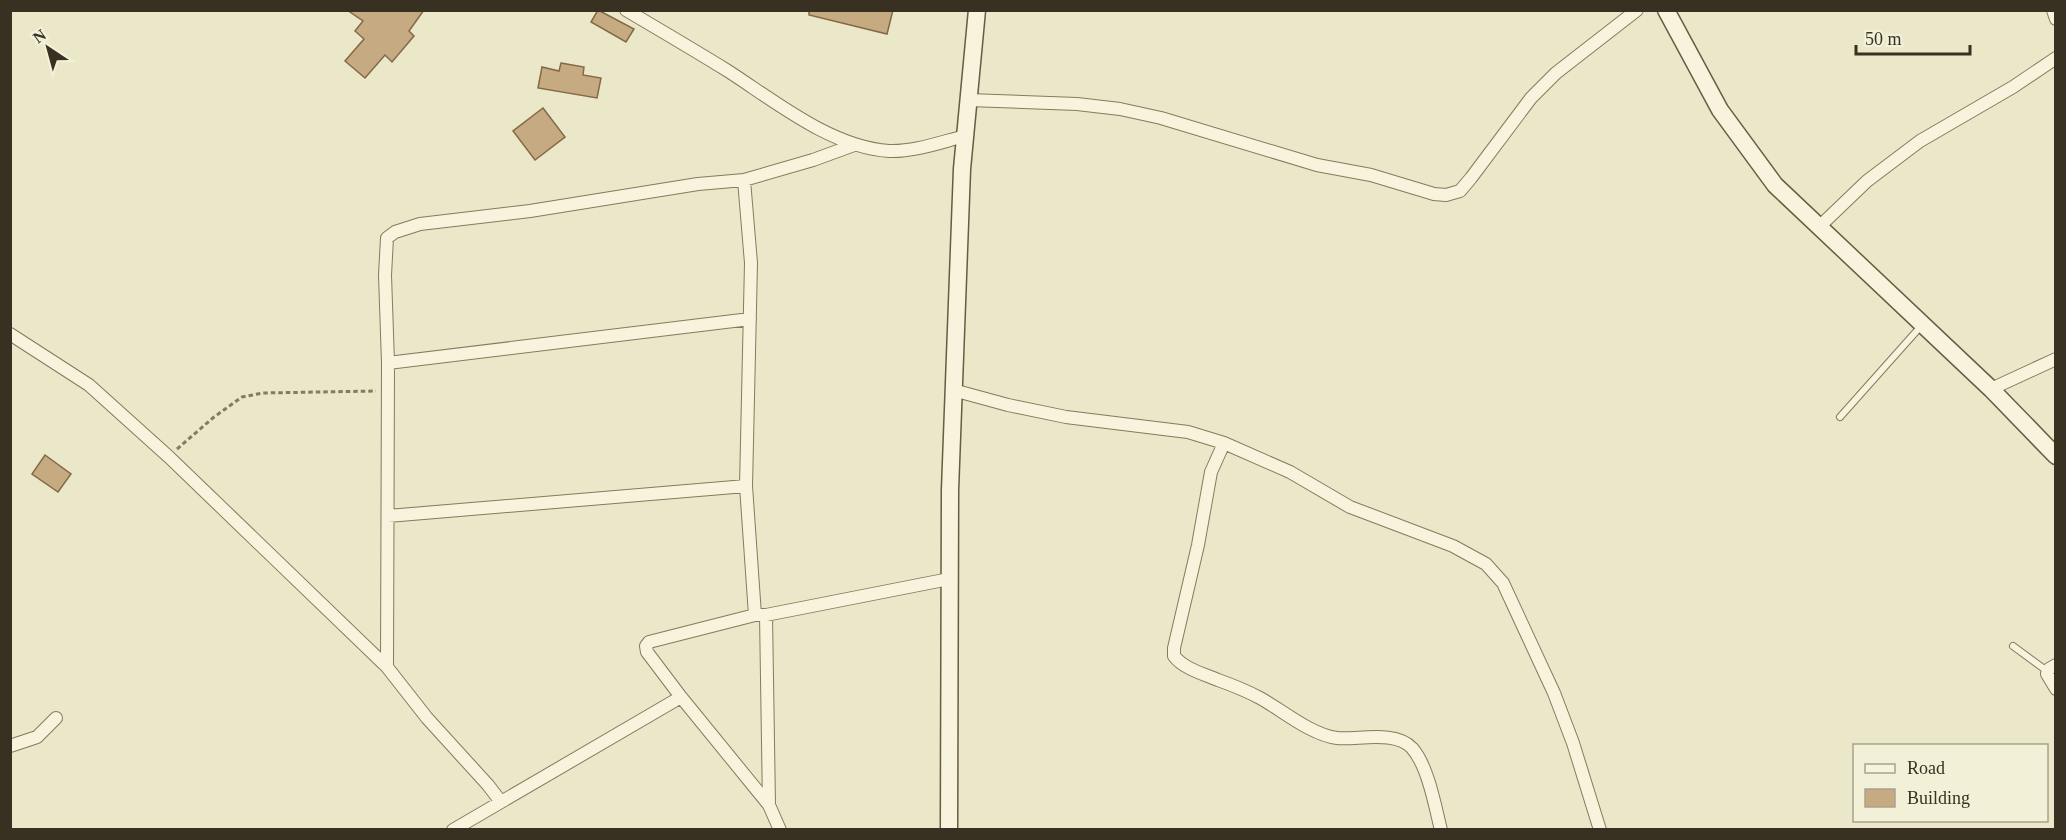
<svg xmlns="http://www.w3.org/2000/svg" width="2066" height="840" viewBox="0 0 2066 840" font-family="Georgia,serif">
	<rect width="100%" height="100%" fill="#ebe7c9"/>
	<!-- building -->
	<path fill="#c6aa82" stroke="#846946" stroke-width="1.5" d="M 347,10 L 424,10 L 409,31 L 414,36 L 392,62 L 385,55 L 365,78 L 345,61 L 364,39 L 355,31 L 363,21 Z
		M 598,10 L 634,29 L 626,42 L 591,22 Z
		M 809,10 L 893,10 L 887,34 L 809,15 Z
		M 561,63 L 584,67 L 583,75 L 601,78 L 597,98 L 538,88 L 542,67 L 559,71 Z
		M 543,108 L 565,137 L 535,160 L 513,131 Z
		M 45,455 L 71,474 L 58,492 L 32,474 Z"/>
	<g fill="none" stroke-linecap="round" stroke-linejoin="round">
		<defs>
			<path id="lane" d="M 1840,417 L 1922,325
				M 2013,646 L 2047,671"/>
			<path id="street" d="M 626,10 C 660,30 694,50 728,71 C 776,102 831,147 889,151 C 914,152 941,142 965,136
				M 2053,10 L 2056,19
				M 968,100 L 1077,104 L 1120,109 L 1161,118 L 1317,165 L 1371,175 L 1434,194 L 1446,195 L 1460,191 L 1471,178 L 1531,98 L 1556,73 L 1637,10
				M 744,180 L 751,263 L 746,486 L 755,615
				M 1819,227 L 1867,181 L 1920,141 L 2013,87 L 2056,58
				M 10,334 L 89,385 L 169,457 L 387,667 L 427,718 L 488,785 L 501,802
				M 388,363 L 385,275 L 387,238 L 395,232 L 420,224 L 530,211 L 698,184 L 744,180 L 813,160 L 854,145
				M 1991,389 L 2056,359
				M 953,390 L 1008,405 L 1066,417 L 1188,432 L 1224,443 L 1290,472 L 1350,507 L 1453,546 L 1486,564 L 1503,583 L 1554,693 L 1573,743 L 1600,830
				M 1224,443 L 1211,472 L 1198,545 L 1174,648 L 1174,656 C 1184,669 1204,674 1218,680 C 1232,685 1247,691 1260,698 C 1282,710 1311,735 1337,738 C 1358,740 1395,730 1412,748 C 1428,766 1435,806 1441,830
				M 388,516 L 746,486
				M 766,615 L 769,805
				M 2056,665 L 2049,669 L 2047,674 L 2056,689
				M 387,667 L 388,363 L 750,319
				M 10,746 L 37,737 L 56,718
				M 453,830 L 681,697
				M 780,830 L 769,805 L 681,697 L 647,652 L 646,646 L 649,642 L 755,615 L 766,615 L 949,579"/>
			<path id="secondary" d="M 1666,10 L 1720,110 L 1775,185 L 1991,389 L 2056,456
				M 949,830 L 950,490 L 962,169 L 977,10"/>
		</defs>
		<!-- lane casing -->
		<use href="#lane" stroke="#867a5f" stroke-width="8"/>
		<!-- street casing -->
		<use href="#street" stroke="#867a5f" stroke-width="14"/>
		<!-- secondary casing -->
		<use href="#secondary" stroke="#685c42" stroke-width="19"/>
		<!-- path -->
		<path stroke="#867a5f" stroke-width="3" stroke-dasharray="4.5 3" stroke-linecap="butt" d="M 177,449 L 214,417 L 242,397 L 263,393 L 376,391"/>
		<!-- lane -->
		<use href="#lane" stroke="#f7f3dc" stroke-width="6"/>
		<!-- street -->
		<use href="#street" stroke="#f7f3dc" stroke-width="12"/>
		<!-- secondary -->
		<use href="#secondary" stroke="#f7f3dc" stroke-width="16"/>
	</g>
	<!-- border -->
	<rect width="2066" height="840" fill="none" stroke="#383021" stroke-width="24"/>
	<!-- legend -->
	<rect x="1853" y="744" width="195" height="78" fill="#f3f0d8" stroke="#a8a38f" stroke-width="1.5"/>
	<rect x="1865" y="764" width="30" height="9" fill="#f7f3dc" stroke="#a8a38f" stroke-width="1.5"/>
	<text x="1907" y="774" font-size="18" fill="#383021">Road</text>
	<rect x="1865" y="789" width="30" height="18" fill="#c6aa82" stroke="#a8a38f" stroke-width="1.5"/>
	<text x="1907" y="804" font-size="18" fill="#383021">Building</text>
	<!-- north arrow -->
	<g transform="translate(48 48) rotate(324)" stroke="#f3f0d8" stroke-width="4.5" paint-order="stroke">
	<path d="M0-4.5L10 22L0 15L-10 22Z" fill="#383021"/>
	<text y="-9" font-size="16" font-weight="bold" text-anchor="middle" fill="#383021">N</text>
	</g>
	<!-- scale -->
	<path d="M1856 45v9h114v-9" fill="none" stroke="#383021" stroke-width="3"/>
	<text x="1865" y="45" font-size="18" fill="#383021" stroke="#f3f0d8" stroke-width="4.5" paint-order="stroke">50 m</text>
</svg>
